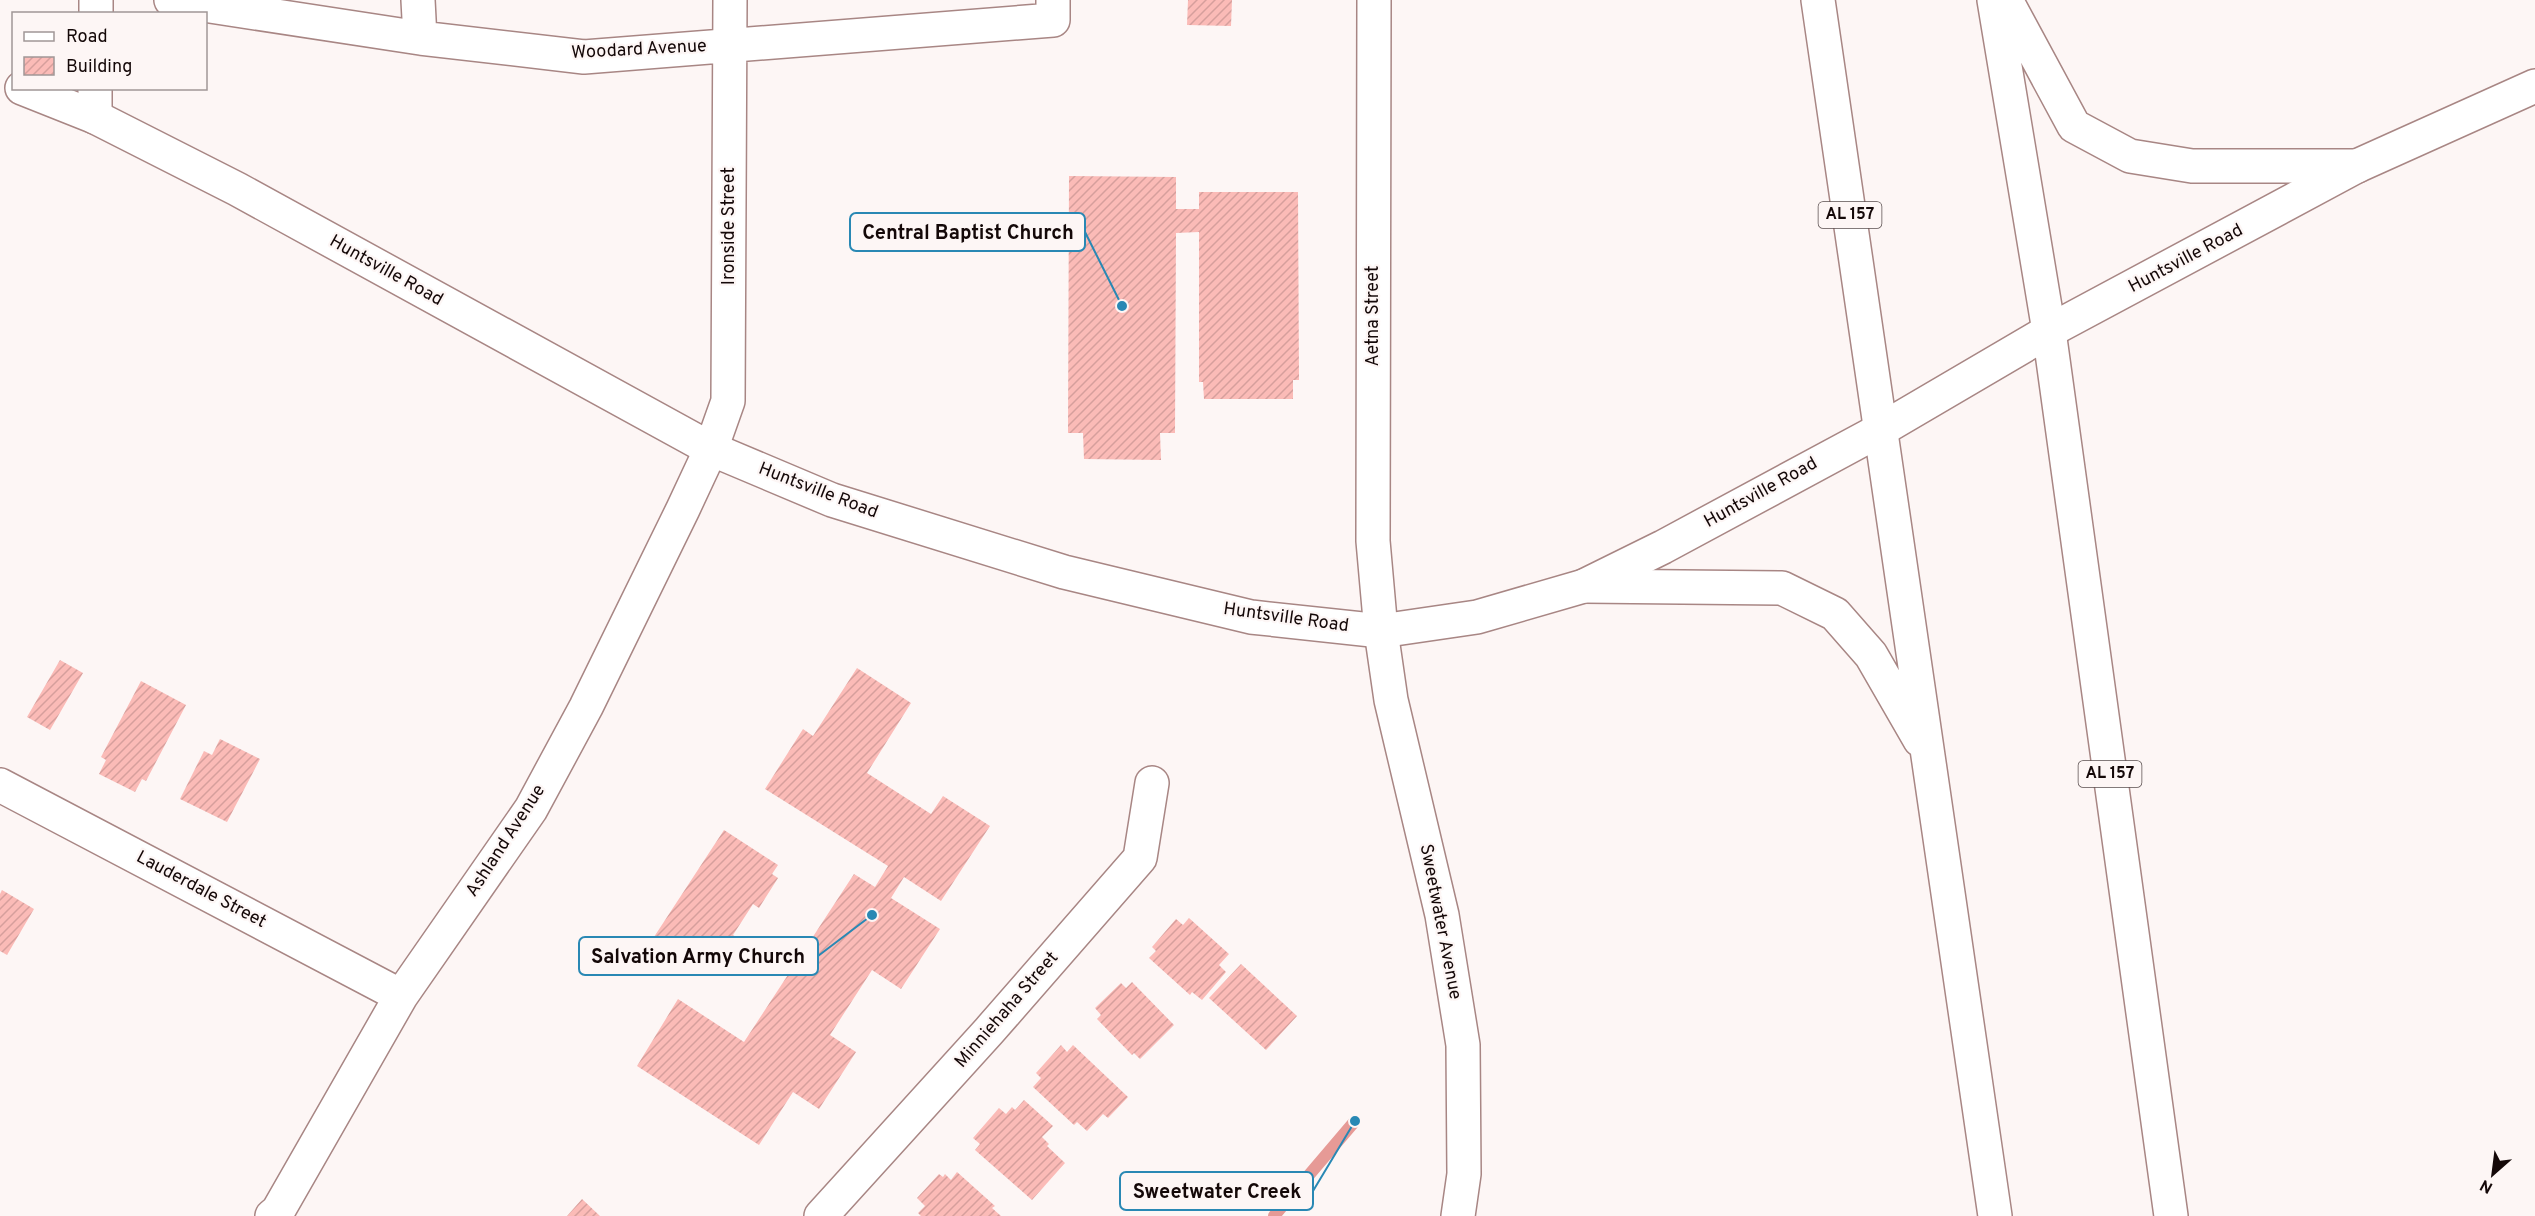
<svg xmlns="http://www.w3.org/2000/svg" width="2535" height="1216" viewBox="0 0 2535 1216" font-family="Overpass,sans-serif">
	<defs>
		<pattern id="building-hatch" width="6" height="6" patternUnits="userSpaceOnUse" patternTransform="scale(1.5)"><rect width="6" height="6" fill="#fbbbb7"/><path d="M-1 1l2-2M0 6l6-6M5 7l2-2" fill="none" stroke="#d69f9c"/></pattern>
	</defs>
	<rect width="100%" height="100%" fill="#fdf6f5"/>
	<g fill="none" stroke-linecap="round" stroke-linejoin="round">
		<!-- stream -->
		<path stroke="#e69a96" stroke-width="12" d="M 1274,1216 L 1355,1121"/>
	</g>
	<!-- building -->
	<path fill="url(#building-hatch)" d="M 1188,0 L 1232,0 L 1231,26 L 1187,25 Z
		M 1069,176 L 1176,177 L 1176,209 L 1199,209 L 1199,192 L 1298,192 L 1299,380 L 1293,380 L 1293,399 L 1204,399 L 1203,382 L 1199,382 L 1199,232 L 1176,233 L 1175,433 L 1160,433 L 1161,460 L 1084,459 L 1083,433 L 1068,433 Z
		M 60,660 L 83,673 L 50,730 L 27,717 Z
		M 857,668 L 911,703 L 867,773 L 931,814 L 943,796 L 990,826 L 941,901 L 904,877 L 891,898 L 940,929 L 901,989 L 872,970 L 830,1035 L 856,1052 L 819,1109 L 793,1092 L 759,1145 L 637,1066 L 678,999 L 744,1042 L 854,874 L 875,887 L 888,866 L 765,789 L 803,729 L 813,736 Z
		M 141,681 L 186,705 L 146,781 L 142,779 L 135,792 L 99,774 L 106,760 L 101,757 Z
		M 220,739 L 260,759 L 227,822 L 180,799 L 204,751 L 212,755 Z
		M 724,830 L 778,865 L 772,874 L 778,878 L 759,908 L 753,904 L 733,935 L 739,939 L 726,959 L 720,955 L 706,976 L 652,940 Z
		M 2,890 L 34,909 L 7,955 L 0,951 L 0,894 Z
		M 1189,918 L 1229,954 L 1219,965 L 1226,972 L 1202,1000 L 1192,992 L 1190,995 L 1149,958 L 1156,951 L 1152,947 L 1176,919 L 1183,925 Z
		M 1241,964 L 1297,1016 L 1266,1050 L 1209,998 Z
		M 1132,982 L 1174,1025 L 1140,1059 L 1134,1053 L 1132,1055 L 1097,1019 L 1101,1015 L 1095,1008 L 1121,983 L 1126,988 Z
		M 1061,1045 L 1067,1052 L 1073,1045 L 1128,1097 L 1108,1118 L 1103,1114 L 1087,1131 L 1077,1122 L 1074,1125 L 1033,1087 L 1041,1078 L 1036,1073 Z
		M 1024,1100 L 1053,1126 L 1042,1137 L 1049,1144 L 1047,1146 L 1065,1163 L 1032,1200 L 975,1150 L 980,1144 L 973,1138 L 999,1108 L 1006,1114 L 1012,1107 L 1015,1110 Z
		M 957,1172 L 995,1206 L 992,1208 L 1001,1216 L 921,1216 L 918,1213 L 925,1206 L 917,1198 L 939,1174 L 943,1177 L 945,1174 L 951,1180 Z
		M 582,1199 L 600,1216 L 567,1216 Z"/>
	<g fill="none" stroke-linecap="round" stroke-linejoin="round">
		<defs>
			<path id="minor" d="M 171,0 L 420,38 L 584,57 L 1053,20 L 1053,0
				M 418,0 L 420,38
				M 1374,0 L 1373,541 L 1381,631 L 1391,700 L 1442,915 L 1463,1045 L 1464,1174 L 1458,1216
				M 96,14 L 96,0
				M 95,117 L 95,88
				M 0,785 L 401,996
				M 272,1216 L 278,1211 L 401,996 L 531,809 L 586,707 L 683,509 L 711,449 L 728,401 L 730,0
				M 821,1216 L 989,1031 L 1140,858 L 1152,783"/>
			<path id="major" d="M 22,88 L 95,117 L 237,189 L 711,449 L 832,500 L 1064,572 L 1251,617 L 1381,631 L 1477,617 L 1584,586 L 1663,547 L 1882,429 L 2049,331 L 2357,166 L 2535,86"/>
			<path id="highway" d="M 1818,0 L 1995,1216
				M 1994,0 L 2049,331 L 2171,1216
				M 2006,0 L 2074,126 L 2130,156 L 2192,166 L 2357,166
				M 1584,586 L 1782,588 L 1835,614 L 1871,655 L 1920,740"/>
		</defs>
		<!-- minor casing -->
		<use href="#minor" stroke="#a88684" stroke-width="36"/>
		<!-- major casing -->
		<use href="#major" stroke="#a88684" stroke-width="36"/>
		<!-- highway casing -->
		<use href="#highway" stroke="#a88684" stroke-width="36"/>
		<!-- minor -->
		<use href="#minor" stroke="#fff" stroke-width="33"/>
		<!-- major -->
		<use href="#major" stroke="#fff" stroke-width="33"/>
		<!-- highway -->
		<use href="#highway" stroke="#fff" stroke-width="33"/>
	</g>
	<g text-anchor="middle" dominant-baseline="central" stroke-width="4.5" stroke-linejoin="round" paint-order="stroke">
		<!-- shield labels -->
		<g fill="#fdf6f5" stroke="#5a4f4f" stroke-width="1.5">
			<rect x="1818.5" y="202" width="63" height="26" rx="4.5"/>
			<rect x="2078.5" y="761" width="63" height="26" rx="4.5"/>
		</g>
		<g font-size="16" font-weight="bold" fill="#140808">
			<text x="1850" y="215">AL 157</text>
			<text x="2110" y="774">AL 157</text>
		</g>
		<!-- street labels -->
		<g font-size="18" fill="#140808" stroke="#fdf6f5">
			<text transform="translate(639 50) rotate(-3)">Woodard Avenue</text>
			<text transform="translate(729 226) rotate(-90)">Ironside Street</text>
			<text transform="translate(2186 259) rotate(-28)">Huntsville Road</text>
			<text transform="translate(386 271) rotate(29)">Huntsville Road</text>
			<text transform="translate(1373 316) rotate(-90)">Aetna Street</text>
			<text transform="translate(818 491) rotate(21)">Huntsville Road</text>
			<text transform="translate(1761 493) rotate(-29)">Huntsville Road</text>
			<text transform="translate(1286 618) rotate(8)">Huntsville Road</text>
			<text transform="translate(506 841) rotate(-57)">Ashland Avenue</text>
			<text transform="translate(201 890) rotate(28)">Lauderdale Street</text>
			<text transform="translate(1440 922) rotate(79)">Sweetwater Avenue</text>
			<text transform="translate(1007 1010) rotate(-49)">Minniehaha Street</text>
		</g>
	</g>
	<!-- callouts -->
	<path fill="none" stroke="#2988b4" stroke-width="2" d="M1122 306L1085 232M872 915L818 956M1355 1121L1313 1191"/>
	<g fill="#2988b4" stroke="#fdf6f5" stroke-width="2">
		<circle cx="1122" cy="306" r="6"/>
		<circle cx="872" cy="915" r="6"/>
		<circle cx="1355" cy="1121" r="6"/>
	</g>
	<g fill="#fdf6f5" stroke="#2988b4" stroke-width="2">
		<rect x="850" y="213" width="235" height="38" rx="6"/>
		<rect x="579" y="937" width="239" height="38" rx="6"/>
		<rect x="1120" y="1172" width="193" height="38" rx="6"/>
	</g>
	<g font-size="20" text-anchor="middle" font-weight="bold" fill="#140808">
		<text x="968" y="239">Central Baptist Church</text>
		<text x="698" y="963">Salvation Army Church</text>
		<text x="1217" y="1198">Sweetwater Creek</text>
	</g>
	<!-- legend -->
	<rect x="12" y="12" width="195" height="78" fill="#fdf6f5" stroke="#a09796" stroke-width="1.5"/>
	<rect x="24" y="32" width="30" height="9" fill="#ffffff" stroke="#a09796" stroke-width="1.5"/>
	<text x="66" y="42" font-size="18" fill="#140808">Road</text>
	<rect x="24" y="57" width="30" height="18" fill="url(#building-hatch)" stroke="#a09796" stroke-width="1.5"/>
	<text x="66" y="72" font-size="18" fill="#140808">Building</text>
	<!-- north arrow -->
	<g transform="translate(2493 1174) rotate(208)" stroke="#fdf6f5" stroke-width="4.5" paint-order="stroke">
	<path d="M0-4.5L10 22L0 15L-10 22Z" fill="#140808"/>
	<text y="-9" font-size="16" font-weight="bold" text-anchor="middle" fill="#140808">N</text>
	</g>
</svg>
